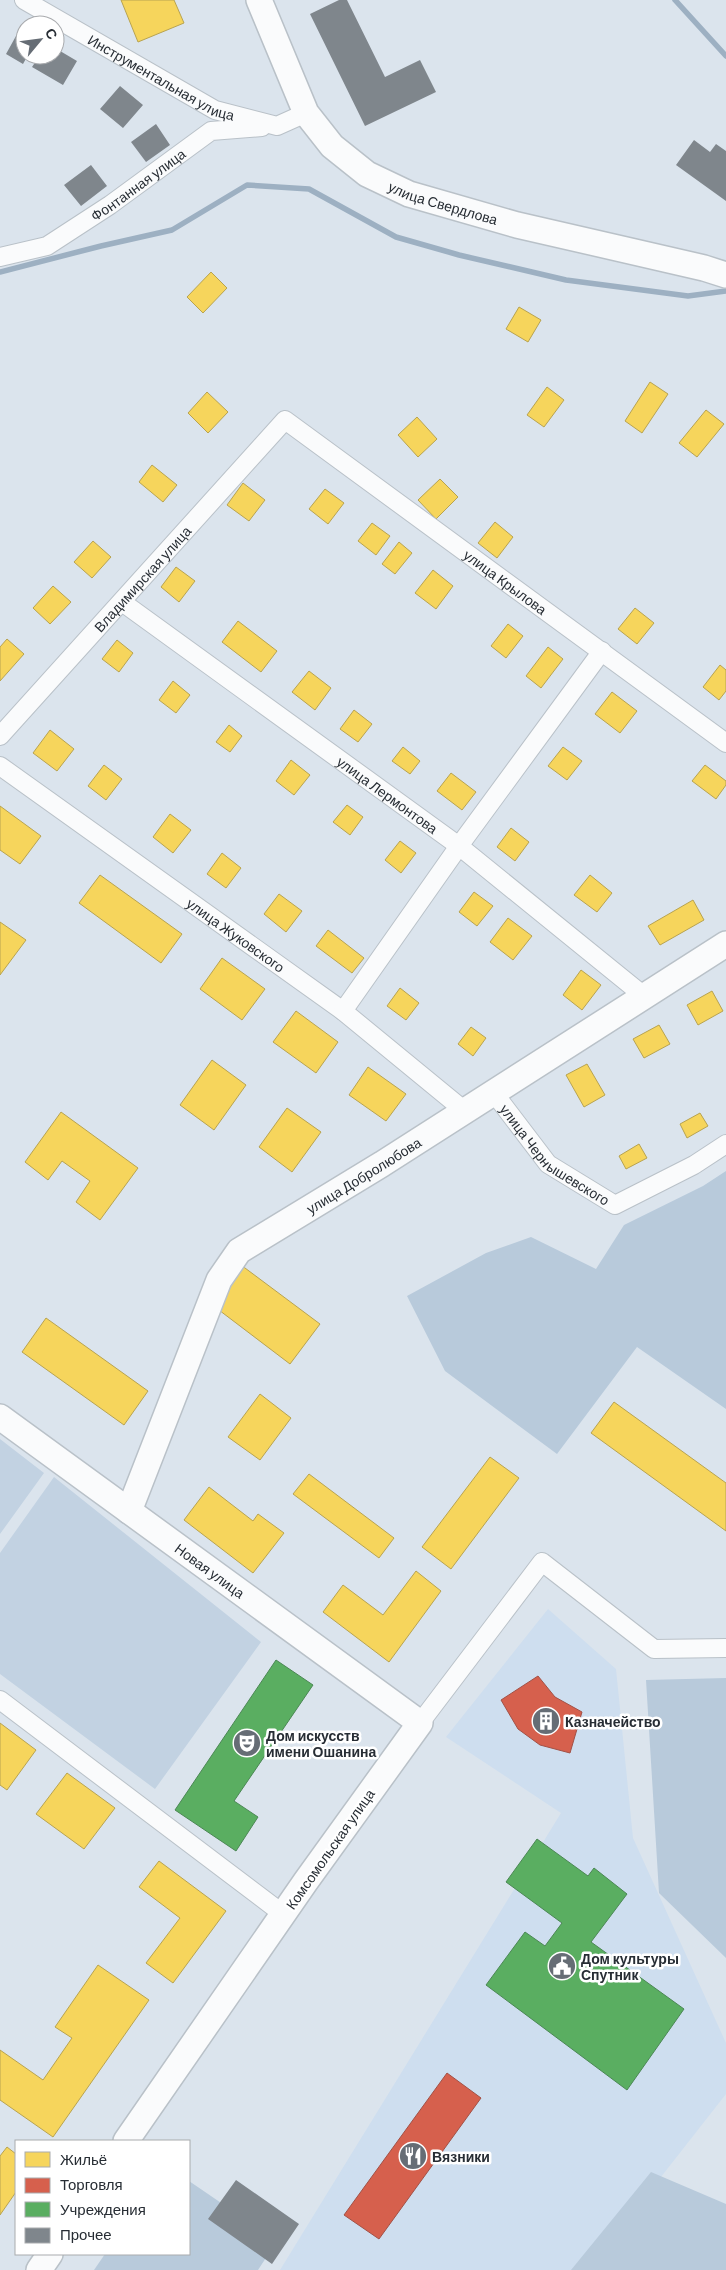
<svg xmlns="http://www.w3.org/2000/svg" width="726" height="2270" viewBox="0 0 726 2270" font-family="Barlow,sans-serif">
	<rect width="100%" height="100%" fill="#dbe4ed"/>
	<!-- built -->
	<path fill="#cedeef" d="M 548,1609 L 616,1669 L 633,1838 L 726,2043 L 726,2094 L 588,2270 L 280,2270 L 561,1813 L 446,1737 Z"/>
	<!-- green -->
	<path fill="#c2d2e2" d="M 0,1439 L 44,1473 L 0,1534 Z
		M 54,1477 L 261,1642 L 155,1789 L 0,1674 L 0,1553 Z"/>
	<!-- forest -->
	<path fill="#b8cadb" d="M 726,1171 L 726,1409 L 637,1347 L 557,1454 L 445,1371 L 407,1296 L 486,1253 L 531,1237 L 596,1269 L 624,1225 L 703,1186 Z
		M 726,1678 L 726,1958 L 659,1893 L 646,1680 Z
		M 651,2172 L 726,2204 L 726,2270 L 571,2270 Z
		M 189,2181 L 277,2241 L 258,2270 L 94,2270 L 105,2254 L 189,2254 Z"/>
	<!-- homes -->
	<path fill="#f6d55c" stroke="#b8a350" d="M 121,0 L 174,0 L 184,23 L 138,42 Z
		M 211,272 L 227,288 L 203,313 L 187,297 Z
		M 519,307 L 541,320 L 528,342 L 506,329 Z
		M 650,382 L 668,394 L 642,433 L 625,421 Z
		M 547,387 L 564,400 L 544,427 L 527,415 Z
		M 207,392 L 228,412 L 208,433 L 188,413 Z
		M 706,410 L 724,424 L 697,457 L 679,443 Z
		M 417,417 L 437,439 L 418,457 L 398,435 Z
		M 152,465 L 177,485 L 163,502 L 139,482 Z
		M 440,479 L 458,497 L 436,519 L 418,500 Z
		M 243,483 L 265,500 L 249,521 L 227,505 Z
		M 325,489 L 344,503 L 328,524 L 309,509 Z
		M 495,522 L 513,537 L 497,558 L 478,543 Z
		M 372,523 L 390,536 L 376,555 L 358,541 Z
		M 93,541 L 111,557 L 92,578 L 74,562 Z
		M 399,542 L 412,553 L 395,574 L 382,564 Z
		M 176,567 L 195,581 L 179,602 L 161,587 Z
		M 433,570 L 453,586 L 436,609 L 415,593 Z
		M 53,586 L 71,602 L 50,624 L 33,608 Z
		M 635,608 L 654,623 L 637,644 L 618,629 Z
		M 238,621 L 277,651 L 261,672 L 222,642 Z
		M 508,624 L 523,636 L 506,658 L 491,646 Z
		M 7,639 L 24,654 L 0,681 L 0,647 Z
		M 117,640 L 133,653 L 119,672 L 102,659 Z
		M 548,647 L 563,659 L 541,688 L 526,676 Z
		M 720,665 L 726,670 L 726,691 L 719,700 L 703,687 Z
		M 309,671 L 331,688 L 315,710 L 292,692 Z
		M 173,681 L 190,695 L 176,713 L 159,700 Z
		M 612,692 L 637,711 L 620,733 L 595,714 Z
		M 354,710 L 372,724 L 358,742 L 340,729 Z
		M 229,725 L 242,736 L 230,752 L 216,742 Z
		M 50,730 L 74,749 L 57,771 L 33,753 Z
		M 403,747 L 420,761 L 410,774 L 392,761 Z
		M 563,747 L 582,761 L 567,780 L 548,766 Z
		M 291,760 L 310,775 L 294,795 L 276,781 Z
		M 104,765 L 122,779 L 106,800 L 88,786 Z
		M 705,765 L 726,781 L 726,785 L 716,799 L 692,781 Z
		M 451,773 L 476,792 L 462,810 L 437,791 Z
		M 347,805 L 363,817 L 350,835 L 333,822 Z
		M 0,806 L 41,836 L 20,864 L 0,850 Z
		M 170,814 L 191,830 L 173,853 L 153,837 Z
		M 511,828 L 529,842 L 515,861 L 497,847 Z
		M 400,841 L 416,853 L 401,873 L 385,860 Z
		M 222,853 L 241,868 L 226,888 L 207,874 Z
		M 100,875 L 182,934 L 161,963 L 79,903 Z
		M 590,875 L 612,893 L 597,912 L 574,895 Z
		M 474,892 L 493,906 L 477,926 L 459,912 Z
		M 279,894 L 302,911 L 286,932 L 264,914 Z
		M 693,900 L 704,920 L 660,945 L 648,926 Z
		M 508,918 L 532,936 L 513,960 L 490,942 Z
		M 0,922 L 26,940 L 0,975 Z
		M 328,930 L 364,958 L 352,973 L 316,946 Z
		M 222,958 L 265,989 L 242,1020 L 200,989 Z
		M 581,970 L 601,985 L 582,1010 L 563,995 Z
		M 400,988 L 419,1003 L 406,1020 L 387,1006 Z
		M 712,991 L 723,1011 L 698,1025 L 687,1005 Z
		M 296,1011 L 338,1042 L 316,1073 L 273,1042 Z
		M 659,1025 L 670,1044 L 644,1058 L 633,1039 Z
		M 471,1027 L 486,1038 L 473,1056 L 458,1044 Z
		M 212,1060 L 246,1085 L 214,1130 L 180,1105 Z
		M 587,1064 L 605,1095 L 584,1107 L 566,1075 Z
		M 368,1067 L 406,1094 L 386,1121 L 349,1095 Z
		M 287,1108 L 321,1132 L 292,1172 L 259,1147 Z
		M 61,1112 L 138,1168 L 100,1220 L 76,1202 L 90,1181 L 62,1161 L 48,1180 L 25,1162 Z
		M 700,1113 L 708,1126 L 687,1138 L 680,1124 Z
		M 639,1144 L 647,1158 L 626,1169 L 619,1156 Z
		M 241,1265 L 320,1324 L 290,1364 L 211,1304 Z
		M 46,1318 L 148,1391 L 124,1425 L 22,1352 Z
		M 260,1394 L 291,1418 L 260,1460 L 228,1437 Z
		M 614,1402 L 726,1483 L 726,1531 L 591,1433 Z
		M 490,1457 L 519,1478 L 451,1569 L 422,1547 Z
		M 309,1474 L 394,1538 L 379,1558 L 293,1494 Z
		M 209,1487 L 253,1521 L 258,1514 L 284,1533 L 253,1573 L 184,1520 Z
		M 416,1571 L 441,1591 L 389,1662 L 323,1612 L 343,1585 L 383,1615 Z
		M 0,1723 L 36,1750 L 7,1790 L 0,1785 Z
		M 67,1773 L 115,1808 L 84,1849 L 36,1814 Z
		M 159,1861 L 226,1911 L 173,1983 L 146,1963 L 180,1918 L 139,1887 Z
		M 98,1965 L 149,2000 L 53,2137 L 0,2100 L 0,2050 L 43,2080 L 72,2038 L 55,2027 Z
		M 7,2147 L 16,2154 L 16,2192 L 0,2215 L 0,2156 Z"/>
	<!-- shops -->
	<path fill="#d6604d" stroke="#a25146" d="M 538,1676 L 555,1697 L 582,1712 L 570,1753 L 540,1745 L 518,1729 L 501,1700 Z
		M 447,2073 L 481,2098 L 379,2239 L 344,2215 Z"/>
	<!-- public -->
	<path fill="#5aae61" stroke="#4b8754" d="M 276,1660 L 313,1685 L 234,1801 L 258,1817 L 236,1851 L 175,1810 Z
		M 537,1839 L 588,1876 L 594,1868 L 627,1894 L 591,1942 L 684,2009 L 627,2090 L 486,1985 L 525,1932 L 545,1946 L 562,1923 L 506,1882 Z"/>
	<g fill="none" stroke-linecap="round" stroke-linejoin="round">
		<!-- stream -->
		<path stroke="#9db0c2" stroke-width="5.5" d="M 675,0 L 726,56
			M 0,272 L 101,246 L 172,230 L 247,185 L 309,189 L 396,237 L 459,255 L 566,280 L 688,296 L 726,291"/>
	</g>
	<!-- building -->
	<path fill="#7f868c" d="M 339,0 L 347,0 L 385,77 L 420,60 L 436,92 L 365,126 L 310,14 Z
		M 21,27 L 25,30 L 25,55 L 28,55 L 23,64 L 6,54 Z
		M 55,48 L 77,61 L 63,85 L 32,67 L 40,55 L 55,55 Z
		M 120,86 L 143,105 L 123,128 L 100,109 Z
		M 156,124 L 170,145 L 146,162 L 131,142 Z
		M 694,140 L 710,152 L 716,144 L 726,151 L 726,201 L 676,165 Z
		M 91,165 L 107,186 L 81,206 L 64,185 Z
		M 236,2180 L 299,2224 L 272,2264 L 208,2219 Z"/>
	<g fill="none" stroke-linecap="round" stroke-linejoin="round">
		<defs>
			<g id="street">
				<path id="s1" d="M 24,0 L 215,110 L 277,126 L 306,113"/>
				<path id="s2" d="M 0,257 L 47,246 L 110,205 L 211,131 L 262,127"/>
				<path id="s3" d="M 122,602 L 459,846 L 644,996"/>
				<path id="s4" d="M 0,736 L 285,420 L 726,743"/>
				<path id="s5" d="M 0,766 L 343,1011 L 466,1112"/>
				<path d="M 343,1011 L 459,846 L 602,651"/>
				<path id="s6" d="M 494,1093 L 548,1164 L 615,1205 L 694,1165 L 726,1144"/>
				<path d="M 0,1700 L 283,1914"/>
				<path d="M 420,1723 L 542,1562 L 654,1649 L 726,1648"/>
			</g>
			<g id="secondary">
				<path id="s7" d="M 259,0 L 306,113 L 332,146 L 367,174 L 409,194 L 517,225 L 704,268 L 726,275"/>
				<path id="s8" d="M 0,1417 L 420,1723 L 306,1881 L 126,2141"/>
				<path id="s9" d="M 129,1511 L 219,1280 L 239,1251 L 382,1164 L 726,944"/>
				<path d="M 39,2270 L 50,2254"/>
			</g>
		</defs>
		<!-- street casing -->
		<use href="#street" stroke="#b9c1c8" stroke-width="20"/>
		<!-- secondary casing -->
		<use href="#secondary" stroke="#b9c1c8" stroke-width="28"/>
		<!-- street -->
		<use href="#street" stroke="#fafbfc" stroke-width="18"/>
		<!-- secondary -->
		<use href="#secondary" stroke="#fafbfc" stroke-width="25"/>
	</g>
	<!-- icons -->
	<defs>
		<symbol id="building-disc" viewBox="-11 -11 22 22"><circle r="9.5" fill="#666d75" stroke="#fff"/><path d="M-4-6H4V6H1V3H-1V6H-4ZM-2.5-4.3h1.7v1.8h-1.7ZM.8-4.3h1.7v1.8H.8ZM-2.5-1h1.7V.8h-1.7ZM.8-1h1.7V.8H.8Z" fill="#fff"/></symbol>
		<symbol id="theatre-disc" viewBox="-11 -11 22 22"><circle r="9.5" fill="#666d75" stroke="#fff"/><path d="M-5-5.5Q0-4 5-5.5V0Q5 5 0 6Q-5 5-5 0ZM-3.3-2.5H-1v1.5H-3.3ZM1-2.5H3.3v1.5H1ZM-2.8 1Q0 5.5 2.8 1Z" fill="#fff"/></symbol>
		<symbol id="civic-disc" viewBox="-11 -11 22 22"><circle r="9.5" fill="#666d75" stroke="#fff"/><path d="M-.6-6.5H3V-4.5H.6V-3L4-1V1h2V6H-6V1h2V-1L-.6-3ZM-1.2 2.5V6h2.4V2.5Z" fill="#fff"/></symbol>
		<symbol id="restaurant-disc" viewBox="-11 -11 22 22"><circle r="9.5" fill="#666d75" stroke="#fff"/><path d="M-5-6h1v4h1v-4h1v4h1v-4h1v5L-1.5 .5V6h-2V.5L-5-1ZM5-6V6H3V1.5H1.5Q1.5-4 5-6Z" fill="#fff"/></symbol>
	</defs>
	<g fill-rule="evenodd">
		<use href="#building-disc" x="530" y="1705" width="32" height="32"/>
		<use href="#theatre-disc" x="231" y="1727" width="32" height="32"/>
		<use href="#civic-disc" x="546" y="1950" width="32" height="32"/>
		<use href="#restaurant-disc" x="397" y="2140" width="32" height="32"/>
	</g>
	<g text-anchor="middle" dominant-baseline="central" stroke-width="5" stroke-linejoin="round" paint-order="stroke">
		<!-- street labels -->
		<g font-size="14" fill="#272d34" stroke="#fff">
			<text stroke="none"><textPath href="#s1" startOffset="158">Инструментальная улица</textPath></text>
			<text stroke="none"><textPath href="#s2" startOffset="158">Фонтанная улица</textPath></text>
			<text stroke="none"><textPath href="#s7" startOffset="291">улица Свердлова</textPath></text>
			<text stroke="none"><textPath href="#s4" startOffset="212">Владимирская улица</textPath></text>
			<text stroke="none"><textPath href="#s4" startOffset="699">улица Крылова</textPath></text>
			<text stroke="none"><textPath href="#s3" startOffset="328">улица Лермонтова</textPath></text>
			<text stroke="none"><textPath href="#s5" startOffset="290">улица Жуковского</textPath></text>
			<text stroke="none"><textPath href="#s6" startOffset="88">улица Чернышевского</textPath></text>
			<text stroke="none"><textPath href="#s9" startOffset="429">улица Добролюбова</textPath></text>
			<text stroke="none"><textPath href="#s8" startOffset="260">Новая улица</textPath></text>
			<text transform="translate(330 1849) rotate(-55)">Комсомольская улица</text>
		</g>
		<!-- poi labels -->
		<g font-size="14" font-weight="bold" fill="#272d34" stroke="#fff" text-anchor="start">
			<text x="565" y="1721">Казначейство</text>
			<text x="266" y="1735">Дом искусств<tspan x="266" dy="16">имени Ошанина</tspan></text>
			<text x="581" y="1958">Дом культуры<tspan x="581" dy="16">Спутник</tspan></text>
			<text x="432" y="2156">Вязники</text>
		</g>
	</g>
	<!-- legend -->
	<rect x="15" y="2140" width="175" height="115" fill="#ffffff" stroke="#a9abae"/>
	<rect x="25" y="2152" width="25" height="15" fill="#f6d55c" stroke="#a9abae"/>
	<text x="60" y="2165" font-size="15" fill="#272d34">Жильё</text>
	<rect x="25" y="2178" width="25" height="15" fill="#d6604d" stroke="#a9abae"/>
	<text x="60" y="2190" font-size="15" fill="#272d34">Торговля</text>
	<rect x="25" y="2202" width="25" height="15" fill="#5aae61" stroke="#a9abae"/>
	<text x="60" y="2215" font-size="15" fill="#272d34">Учреждения</text>
	<rect x="25" y="2228" width="25" height="15" fill="#7f868c" stroke="#a9abae"/>
	<text x="60" y="2240" font-size="15" fill="#272d34">Прочее</text>
	<!-- north arrow -->
	<g transform="translate(40 40) rotate(61)"><circle r="24" fill="#ffffff" stroke="#a9abae"/>
	<path d="M0-4L9 19L0 12L-9 19Z" fill="#666d75"/>
	<text y="-8" font-size="14" font-weight="bold" text-anchor="middle" fill="#272d34">С</text>
	</g>
</svg>
